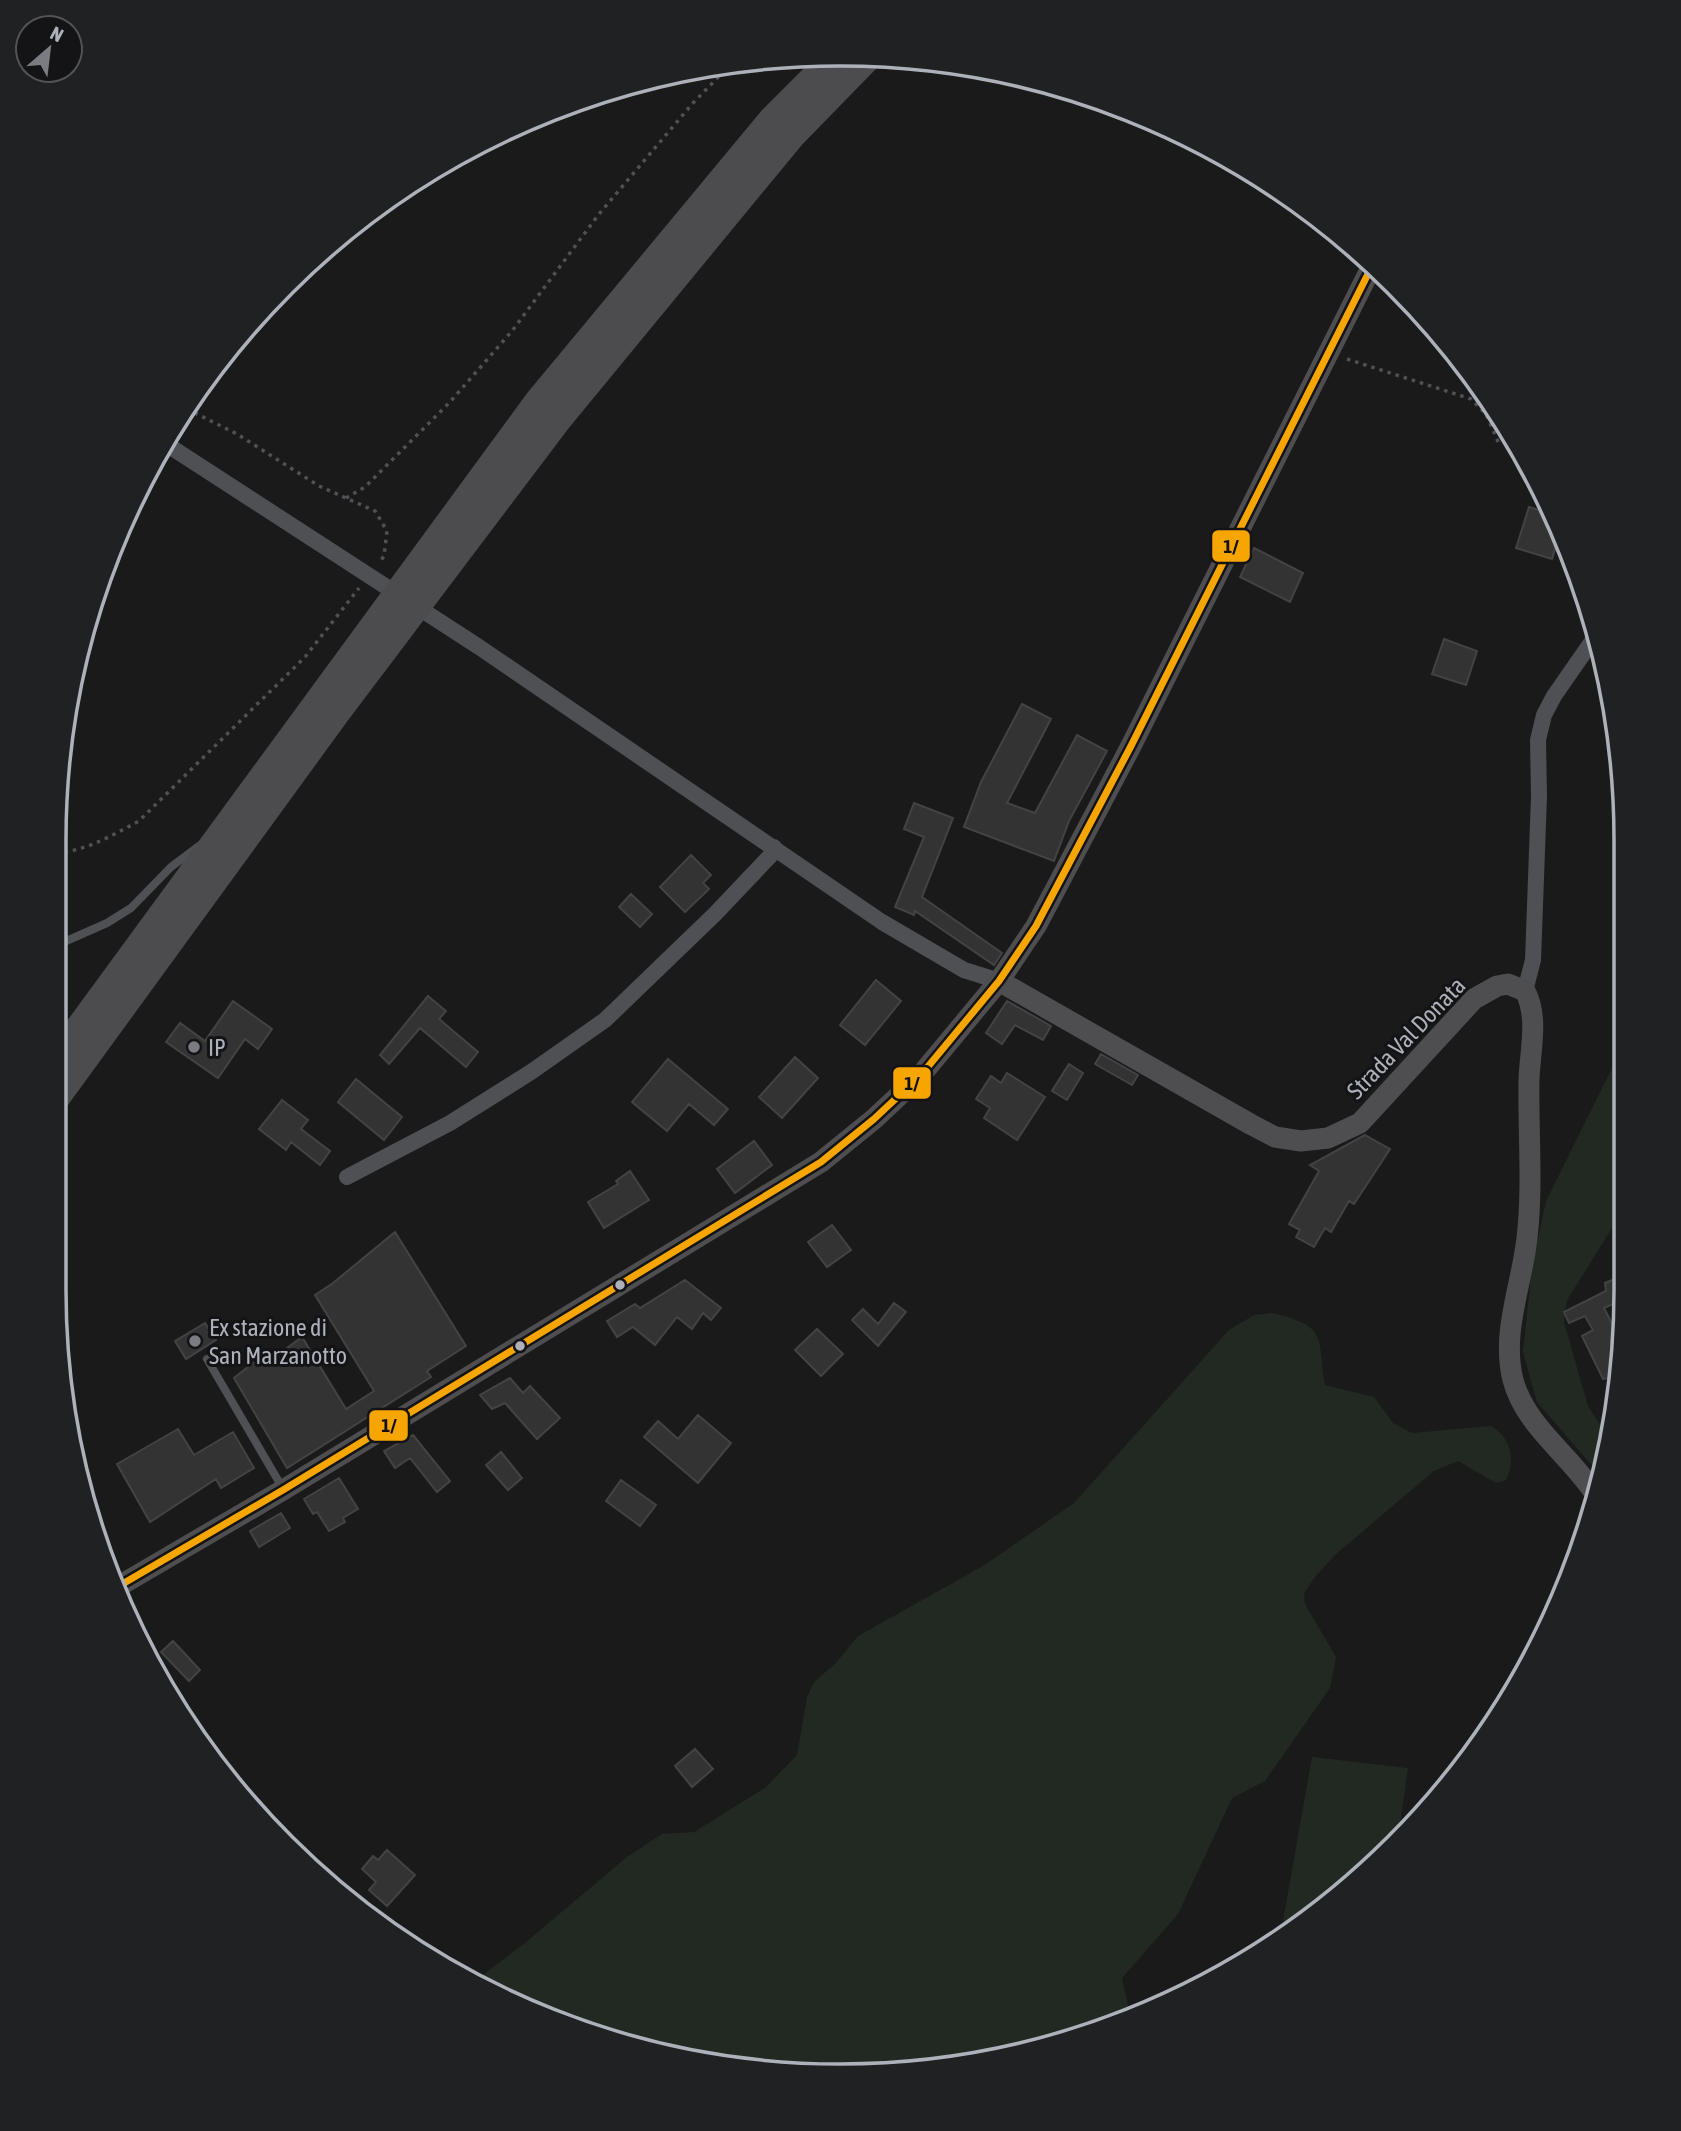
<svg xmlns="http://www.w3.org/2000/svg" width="1681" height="2131" viewBox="0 0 1681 2131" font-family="'Asap Condensed',sans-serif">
	<rect width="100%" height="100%" fill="#1a1a1a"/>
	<!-- green -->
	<path fill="#222923" d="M 1626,927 L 1626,1206 L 1567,1300 L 1564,1322 L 1588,1406 L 1612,1443 L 1602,1477 L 1537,1402 L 1523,1352 L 1532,1267 L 1546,1201 L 1616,1060 L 1619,948 Z
		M 1273,1313 C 1329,1327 1317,1336 1325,1385 L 1374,1397 L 1393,1423 L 1412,1433 L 1491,1426 C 1511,1437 1516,1460 1506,1480 L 1496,1483 L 1458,1461 L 1434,1471 L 1335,1555 L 1314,1578 L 1304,1594 L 1305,1604 L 1336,1657 L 1330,1688 L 1265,1781 L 1232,1798 L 1178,1914 L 1122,1978 L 1130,2015 L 1044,2050 L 840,2077 L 637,2050 L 474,1982 L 526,1942 L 627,1857 L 662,1834 L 694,1832 L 765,1788 L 797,1755 L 807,1697 L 814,1682 L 836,1663 L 858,1636 L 983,1566 L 1074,1503 L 1229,1330 L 1254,1315 Z
		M 1312,1757 L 1408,1768 L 1398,1838 L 1359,1881 L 1299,1925 L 1283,1921 Z"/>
	<!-- building -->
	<path fill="#333334" stroke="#434346" stroke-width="2" d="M 1529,507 L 1552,514 L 1560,533 L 1552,559 L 1516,548 Z
		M 1254,548 L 1303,573 L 1290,602 L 1240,577 Z
		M 1444,639 L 1477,651 L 1466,685 L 1432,674 Z
		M 1022,704 L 1051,719 L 1007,803 L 1035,813 L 1077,735 L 1107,751 L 1069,821 L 1054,861 L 964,827 L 981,782 Z
		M 914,803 L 953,818 L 922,897 L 1002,953 L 994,965 L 915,911 L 914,915 L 895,907 L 924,837 L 904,829 Z
		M 691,855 L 711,875 L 703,883 L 709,889 L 685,912 L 660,887 Z
		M 631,894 L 652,914 L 640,927 L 619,907 Z
		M 876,980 L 901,1001 L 865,1045 L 840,1025 Z
		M 428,996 L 446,1011 L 439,1019 L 478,1052 L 466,1067 L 420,1028 L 389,1064 L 380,1055 Z
		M 233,1001 L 272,1029 L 258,1049 L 245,1039 L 218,1078 L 166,1042 L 180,1023 L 205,1041 Z
		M 1007,1001 L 1051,1026 L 1043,1040 L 1015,1025 L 1002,1044 L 986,1033 Z
		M 1101,1054 L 1138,1075 L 1132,1085 L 1095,1064 Z
		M 795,1057 L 818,1078 L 782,1118 L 759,1097 Z
		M 668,1059 L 728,1109 L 714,1125 L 689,1104 L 667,1131 L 632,1102 Z
		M 1069,1064 L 1083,1073 L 1067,1100 L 1052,1091 Z
		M 1007,1073 L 1045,1097 L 1017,1140 L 984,1118 L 990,1108 L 976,1099 L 991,1076 L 1001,1083 Z
		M 356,1079 L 402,1117 L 384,1140 L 338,1102 Z
		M 282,1100 L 308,1120 L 301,1129 L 330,1151 L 320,1165 L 291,1142 L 286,1150 L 259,1129 Z
		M 1365,1135 L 1390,1149 L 1354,1204 L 1349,1201 L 1331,1232 L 1325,1228 L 1314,1247 L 1296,1237 L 1300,1230 L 1289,1224 L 1319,1171 L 1310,1165 Z
		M 754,1141 L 772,1165 L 735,1193 L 717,1169 Z
		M 630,1171 L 649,1200 L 604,1228 L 588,1202 L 618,1184 L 616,1181 Z
		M 832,1225 L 851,1250 L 827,1267 L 808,1242 Z
		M 395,1232 L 466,1346 L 427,1371 L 431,1377 L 287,1468 L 234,1378 L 263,1355 L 268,1362 L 302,1337 L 346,1409 L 374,1391 L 315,1295 L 333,1283 Z
		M 1627,1274 L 1626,1298 L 1604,1308 L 1622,1343 L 1618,1377 L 1603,1379 L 1582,1336 L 1593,1330 L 1585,1316 L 1569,1323 L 1564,1312 L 1606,1291 L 1605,1283 Z
		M 685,1280 L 721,1308 L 711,1320 L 703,1313 L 692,1329 L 677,1317 L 655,1345 L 633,1327 L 617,1337 L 607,1321 L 635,1304 L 640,1308 Z
		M 894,1303 L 906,1312 L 878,1346 L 852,1320 L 863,1309 L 878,1324 Z
		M 205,1323 L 216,1340 L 186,1359 L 175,1341 Z
		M 817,1329 L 843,1354 L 821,1376 L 795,1350 Z
		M 510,1378 L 523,1393 L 530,1386 L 560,1418 L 537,1439 L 505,1403 L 492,1409 L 480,1395 Z
		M 698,1415 L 731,1443 L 698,1483 L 644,1437 L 658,1421 L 678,1439 Z
		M 178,1429 L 194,1455 L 233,1432 L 254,1468 L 221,1488 L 216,1479 L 150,1522 L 117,1464 Z
		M 413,1435 L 450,1481 L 437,1492 L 410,1458 L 395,1468 L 384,1451 Z
		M 501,1452 L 522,1478 L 508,1490 L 486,1465 Z
		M 339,1478 L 358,1509 L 343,1518 L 345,1522 L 329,1531 L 317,1512 L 313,1514 L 304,1499 Z
		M 621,1480 L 656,1505 L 640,1526 L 606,1501 Z
		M 281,1513 L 290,1528 L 259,1547 L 250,1531 Z
		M 173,1641 L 200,1670 L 189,1681 L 161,1652 Z
		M 695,1749 L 713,1769 L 692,1787 L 675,1766 Z
		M 387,1850 L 415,1875 L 387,1906 L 369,1890 L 376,1882 L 362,1869 L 373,1856 L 378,1860 Z"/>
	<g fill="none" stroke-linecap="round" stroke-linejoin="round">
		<!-- path -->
		<path stroke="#505154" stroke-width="3.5" stroke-dasharray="3.5 5" stroke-linecap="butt" d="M 1347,359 L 1471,399 L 1486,414 L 1500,446
			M 187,409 L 237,434 L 319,486 L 375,511 L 387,531 L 384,556 L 379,563
			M 346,498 L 365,487 L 450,402 L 512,331 L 599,214 L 693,103 L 733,62
			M 56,853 C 86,851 113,835 139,821 L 305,657 L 359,588"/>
		<!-- lane -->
		<path stroke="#4f5053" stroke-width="8" d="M 55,954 L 64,942 L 107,923 L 131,908 L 171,867 L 199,846
			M 207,1359 L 282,1487"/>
		<!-- street -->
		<path stroke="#4f5053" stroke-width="16" d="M 163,442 L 479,647 L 882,922 L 964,970 L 999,981
			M 1525,991 L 1533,960 L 1539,796 L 1538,740 L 1544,715 L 1554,696 L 1595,637
			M 347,1177 L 450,1123 L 531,1072 L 605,1020 L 715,914 L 771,855 L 774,847"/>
		<!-- secondary -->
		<path stroke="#4e4e51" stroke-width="21" d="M 999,981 L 1252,1125 L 1275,1137 L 1301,1141 L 1328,1138 L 1360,1123 L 1474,999 L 1497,986 L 1508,984 L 1525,991 C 1539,1017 1530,1051 1529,1079 C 1528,1133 1533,1185 1527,1238 C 1522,1285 1501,1332 1513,1380 C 1525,1426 1571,1456 1596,1495
			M 119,1586 L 283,1490 L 821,1162 L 874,1119 L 921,1075 L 999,981 L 1036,926 L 1131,746 L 1372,266"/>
		<!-- highway -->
		<path stroke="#4c4c4f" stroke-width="28" d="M 55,1061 L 538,402 L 772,120 L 834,58
			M 55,1099 L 336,713 L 558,419 L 791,136 L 868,57"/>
		<defs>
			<path id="bus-1" d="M 119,1586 L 283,1490 L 821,1162 L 874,1119 L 921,1075 L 999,981 L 1036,926 L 1131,746 L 1372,266"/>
		</defs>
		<!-- bus-1 casing -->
		<use href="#bus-1" stroke="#141416" stroke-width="12"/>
		<!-- bus-1 -->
		<use href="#bus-1" stroke="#f7a600" stroke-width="7"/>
	</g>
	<!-- markers -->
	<g fill="#7a7c82" stroke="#141416" stroke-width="2.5">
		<circle cx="194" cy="1047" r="7"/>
		<circle cx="195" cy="1341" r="7"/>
	</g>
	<g fill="#adb1ba" stroke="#141416" stroke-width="2.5">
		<circle cx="620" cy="1285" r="6"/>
		<circle cx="520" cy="1346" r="6"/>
	</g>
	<g text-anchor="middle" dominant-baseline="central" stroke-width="6" stroke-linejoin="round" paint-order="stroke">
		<!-- street labels -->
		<g font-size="24" fill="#adb1ba" stroke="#141416">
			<text transform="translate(1406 1038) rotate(-46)">Strada Val Donata</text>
		</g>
		<!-- poi labels -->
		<g font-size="24" fill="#adb1ba" stroke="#141416" text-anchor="start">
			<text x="208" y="1047">IP</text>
			<text x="209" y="1327">Ex stazione di<tspan x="209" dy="28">San Marzanotto</tspan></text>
		</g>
	</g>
	<!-- crop -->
	<path d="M0 0H1681V2131H0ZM840 66H840A774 774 0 0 1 1614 840V1290A774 774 0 0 1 840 2064H840A774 774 0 0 1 66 1290V840A774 774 0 0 1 840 66Z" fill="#202123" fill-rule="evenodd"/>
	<path fill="none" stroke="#adb1ba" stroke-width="3.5" d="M840 66H840A774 774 0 0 1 1614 840V1290A774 774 0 0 1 840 2064H840A774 774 0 0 1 66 1290V840A774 774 0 0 1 840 66Z"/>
	<g stroke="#141416" stroke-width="2.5">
		<rect x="1211" y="529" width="40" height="34" rx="7" fill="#f7a600"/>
		<rect x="892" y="1066" width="40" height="34" rx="7" fill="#f7a600"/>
		<rect x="368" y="1409" width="41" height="33" rx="7" fill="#f7a600"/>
	</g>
	<g font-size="19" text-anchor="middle" font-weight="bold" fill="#111">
		<text x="1231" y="553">1/</text>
		<text x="912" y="1090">1/</text>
		<text x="389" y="1432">1/</text>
	</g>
	<!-- north arrow -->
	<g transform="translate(49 49) rotate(28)"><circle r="33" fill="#141416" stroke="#515358" stroke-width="2"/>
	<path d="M0-5L12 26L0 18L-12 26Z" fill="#7a7c82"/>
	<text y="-10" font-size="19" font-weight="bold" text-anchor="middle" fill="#adb1ba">N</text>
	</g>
</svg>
